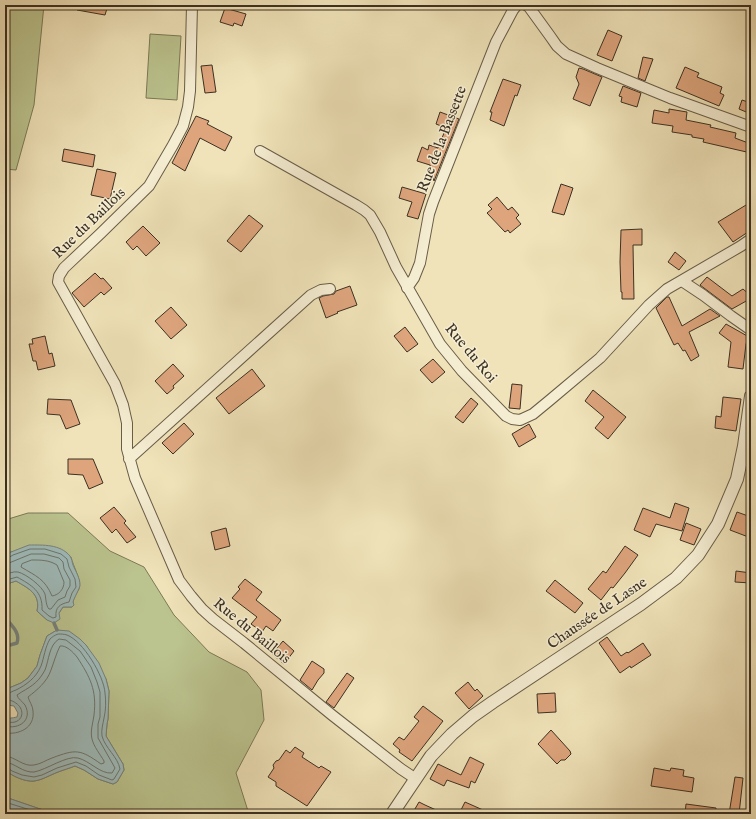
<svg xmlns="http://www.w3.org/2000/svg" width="756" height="819" viewBox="0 0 756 819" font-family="'IM FELL English',serif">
	<rect width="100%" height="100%" fill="#f0e3b9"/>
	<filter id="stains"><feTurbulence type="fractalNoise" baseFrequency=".005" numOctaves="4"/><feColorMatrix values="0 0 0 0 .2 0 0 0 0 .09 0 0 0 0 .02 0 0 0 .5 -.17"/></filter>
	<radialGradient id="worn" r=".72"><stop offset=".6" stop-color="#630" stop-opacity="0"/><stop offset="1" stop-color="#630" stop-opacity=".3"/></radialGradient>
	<!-- green -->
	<path fill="#bbc38e" stroke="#7b7a58" d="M 5,5 L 44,5 L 34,105 L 16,170 L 5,169 Z
		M 150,34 L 181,36 L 177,100 L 146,98 Z
		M 28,513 L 68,513 L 110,551 L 144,567 L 174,615 L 209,652 L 247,672 L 261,690 L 264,720 L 236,773 L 248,811 L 258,814 L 51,814 L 46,811 L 5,797 L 5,770 C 12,776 25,782 34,781 C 42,780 50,775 58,772 C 63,770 70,768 75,766 L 84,770 L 98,779 L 113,784 L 117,782 L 124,770 L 123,764 L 106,736 L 107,724 L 108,719 L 109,691 L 106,679 L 86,645 L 69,632 L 57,630 L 47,636 L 40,655 L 37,666 L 28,678 L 21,683 L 9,688 L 5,692 L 5,582 L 10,583 L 16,581 C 28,588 41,594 37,611 L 47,620 L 59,613 L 63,607 L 72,607 C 73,603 73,598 76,594 C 77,592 78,591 79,589 C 82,581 73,566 71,557 L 11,552 L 5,555 L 5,520 Z"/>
	<!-- water -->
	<path fill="#9fbbba" stroke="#77837d" d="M 29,545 C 43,545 60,544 70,556 C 72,559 72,562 73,565 C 76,572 80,578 80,585 C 80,588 74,598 73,602 L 74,605 L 72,607 L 63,607 L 59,613 L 60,619 L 54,623 L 47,620 L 37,611 C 41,594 28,588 16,581 L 10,583 L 5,582 L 5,555 L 11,552 Z
		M 57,630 L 69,631 L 80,639 L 86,645 L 99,663 L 106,679 L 109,691 L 108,719 L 107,724 L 106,736 L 123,764 L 124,770 L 117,782 L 113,784 L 98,779 L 84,770 L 75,766 C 70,768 63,770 58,772 C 50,775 42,780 34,781 C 25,782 12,776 5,770 L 5,716 C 9,719 12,718 17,717 L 18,713 L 14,706 L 7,705 L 5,700 L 5,692 L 9,688 L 21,683 L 28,678 L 37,666 L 40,655 L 47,636 Z
		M 5,797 L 46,811 L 51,814 L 5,814 Z"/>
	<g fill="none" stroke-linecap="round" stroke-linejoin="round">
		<!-- shore -->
		<path stroke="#6d766e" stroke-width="1" d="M 5,558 L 8,558 L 13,555 L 30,549 L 45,549 L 61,554 L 67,559 L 69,567 L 75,579 L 76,587 L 72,593 L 69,602 C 60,604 55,607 56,617 L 53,618 L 49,616 L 42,610 C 43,591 31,585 17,577 L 10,579 L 5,579
			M 32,560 C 41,560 49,560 57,565 L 64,582 C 64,589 59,595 52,596 C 45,579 36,576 21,567 L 22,564 Z
			M 5,564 L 9,563 L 31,554 L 44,554 L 59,558 L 63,562 L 64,569 L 70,580 L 70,586 L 67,591 L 65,597 L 58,600 L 51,609 L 49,609 C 46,606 46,599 45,594 C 42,586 26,574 18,572 C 13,571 9,574 5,574
			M 5,695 C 9,694 12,691 16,690 C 26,685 36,678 41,666 C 44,658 45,647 50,639 C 52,637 55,635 58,634 C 61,634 64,634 67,635 C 83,641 104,676 105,693 C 106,701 106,710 104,718 C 103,724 101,730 102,736 C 105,748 118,757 120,769 L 114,779 L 112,780 L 99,775 L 86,766 L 76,762 L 57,768 L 42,775 L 34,777 L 22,775 L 12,771 L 8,768 L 5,767
			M 5,699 C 31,703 24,729 5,721
			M 5,726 C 19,730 33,720 25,705 C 22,701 18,699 17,695 C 29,687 37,685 45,670 C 49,660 49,645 59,639 L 66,640 L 80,651 L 91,667 L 97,682 L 100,692 L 100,717 L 98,724 L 98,738 L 115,768 L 112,773 C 100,774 90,761 78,758 C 67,755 46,770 34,772 C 23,773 15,763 5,762
			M 5,733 C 19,735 35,728 33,711 C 33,706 29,701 28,697 C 37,690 47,682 51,670 C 54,662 56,654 60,646 C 66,645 73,652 77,657 C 90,677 97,690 94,715 C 93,723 90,731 92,739 C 94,747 100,754 104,761 L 104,763 L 101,764 C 80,749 76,749 52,758 C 46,760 41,764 34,765 C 23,767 16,757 5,756
			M 5,802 L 43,814"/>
		<!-- stream -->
		<path stroke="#77837d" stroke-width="3.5" d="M 5,621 L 8,621 C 14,628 20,634 17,643 L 10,645 L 5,643
			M 54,623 L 57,630"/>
	</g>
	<!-- building -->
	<path fill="#dea57d" stroke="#3b3022" d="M 77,5 L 108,5 L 105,15 L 77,10 Z
		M 225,8 L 246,14 L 242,26 L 234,23 L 233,26 L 220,22 Z
		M 608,30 L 622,36 L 612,61 L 597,55 Z
		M 643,57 L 653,59 L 645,81 L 638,78 Z
		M 212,65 L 216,92 L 205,93 L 201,66 Z
		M 685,67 L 699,73 L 697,77 L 722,87 L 720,93 L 724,95 L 719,106 L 676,88 Z
		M 579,68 L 583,69 L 602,77 L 590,106 L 573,99 L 579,84 L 576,77 Z
		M 503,79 L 521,85 L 517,96 L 515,95 L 504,126 L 490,120 L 492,112 L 490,112 Z
		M 623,86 L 641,93 L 637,107 L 621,102 L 622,97 L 619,96 Z
		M 742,100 L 751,103 L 751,114 L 739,109 Z
		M 669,109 L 687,112 L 686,120 L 711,125 L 710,127 L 736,133 L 735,138 L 751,144 L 751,153 L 703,142 L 704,139 L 692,137 L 692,135 L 672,132 L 673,126 L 652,123 L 654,110 L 669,113 Z
		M 440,112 L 459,119 L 434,181 L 430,165 L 417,161 L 422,147 L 428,150 L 429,145 L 438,148 L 446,128 L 436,124 Z
		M 196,116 L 209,121 L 207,124 L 232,137 L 225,151 L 200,138 L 185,171 L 172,163 Z
		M 64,149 L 95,155 L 93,167 L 62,161 Z
		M 97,169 L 116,173 L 110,199 L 91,195 Z
		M 561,184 L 573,188 L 564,215 L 552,212 Z
		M 402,187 L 426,194 L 418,219 L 407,216 L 412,202 L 399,198 Z
		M 497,197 L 508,210 L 512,207 L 519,215 L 516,218 L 521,224 L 510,233 L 508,230 L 505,232 L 487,213 L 492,209 L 488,205 Z
		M 751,202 L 751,230 L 733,242 L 718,222 Z
		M 249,215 L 263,226 L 241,252 L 227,241 Z
		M 143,226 L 160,243 L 146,256 L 137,246 L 133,250 L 126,242 Z
		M 642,229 L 642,245 L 633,245 L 634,299 L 622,299 L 622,292 L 621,292 L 620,262 L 621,230 Z
		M 675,252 L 686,261 L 679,270 L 668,262 Z
		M 95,273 L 101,279 L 103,278 L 112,288 L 104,295 L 101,292 L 84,307 L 72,293 Z
		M 707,277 L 732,296 L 743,289 L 751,296 L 748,300 L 732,309 L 700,285 Z
		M 350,286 L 357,305 L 337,312 L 338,313 L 326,318 L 319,298 L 323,296 L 334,294 L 336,291 Z
		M 667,297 L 669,297 L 682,326 L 710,309 L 720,316 L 689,332 L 699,356 L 691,361 L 685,350 L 683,351 L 678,343 L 674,345 L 656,308 Z
		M 171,307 L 187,325 L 171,339 L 155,321 Z
		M 726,324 L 749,337 L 746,344 L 743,369 L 728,367 L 731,342 L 719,333 Z
		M 405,327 L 418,344 L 407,352 L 394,336 Z
		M 45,336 L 49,354 L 52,353 L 55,366 L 38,370 L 36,361 L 33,361 L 29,344 L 33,344 L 32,339 Z
		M 433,359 L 445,372 L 432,383 L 420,370 Z
		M 173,364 L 184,376 L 173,386 L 174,388 L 167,394 L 155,381 Z
		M 252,369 L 265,386 L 229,414 L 216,398 Z
		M 512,384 L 522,385 L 520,409 L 509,408 Z
		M 593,390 L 626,417 L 608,439 L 595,428 L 604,417 L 585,401 Z
		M 723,397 L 741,399 L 736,431 L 715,428 L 716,416 L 721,417 Z
		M 471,398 L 478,404 L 463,423 L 455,417 Z
		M 48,399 L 71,400 L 80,424 L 66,429 L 60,415 L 47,414 Z
		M 184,423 L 194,434 L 173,454 L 162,443 Z
		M 529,424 L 536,437 L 519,447 L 512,434 Z
		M 68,459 L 93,459 L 103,483 L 89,489 L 83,475 L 68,474 Z
		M 675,503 L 689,508 L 682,531 L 656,524 L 650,537 L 634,530 L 643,508 L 670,518 Z
		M 114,507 L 126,521 L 124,523 L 136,537 L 127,543 L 116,529 L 112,533 L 100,518 Z
		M 737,512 L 751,517 L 751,538 L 730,530 Z
		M 686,523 L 701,529 L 694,545 L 680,540 Z
		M 226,528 L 230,546 L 215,550 L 211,532 Z
		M 625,546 L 638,555 L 625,573 L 613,588 L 611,587 L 601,600 L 588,589 L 603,571 L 606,573 Z
		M 736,571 L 751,573 L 751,583 L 735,582 Z
		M 245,579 L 262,592 L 256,600 L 281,620 L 273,631 L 266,626 L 262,632 L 251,624 L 257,617 L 232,598 L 240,589 L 238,587 Z
		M 555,580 L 583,603 L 575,613 L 546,591 Z
		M 607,637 L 621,656 L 627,652 L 628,653 L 643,643 L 651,655 L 631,668 L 630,666 L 620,673 L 599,643 Z
		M 283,641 L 294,651 L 284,664 L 272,654 Z
		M 312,661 L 324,669 L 324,673 L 318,680 L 312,690 L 300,680 Z
		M 347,673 L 354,678 L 334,708 L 326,702 Z
		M 468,682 L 475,691 L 477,689 L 483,696 L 469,709 L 455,693 Z
		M 555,693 L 556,712 L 538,713 L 537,694 Z
		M 423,706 L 443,721 L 412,761 L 399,752 L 400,750 L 393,744 L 399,737 L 404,740 L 419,721 L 414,717 Z
		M 551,730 L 570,751 L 571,754 L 565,760 L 561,760 L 557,764 L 538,744 Z
		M 295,747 L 304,753 L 302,757 L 319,768 L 321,766 L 331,772 L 307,806 L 276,786 L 276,782 L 268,777 L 274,768 L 273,765 L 276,761 L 279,760 L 286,750 L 290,753 Z
		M 470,757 L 484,764 L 475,783 L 471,781 L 469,788 L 447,780 L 444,786 L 430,779 L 438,764 L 461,775 Z
		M 654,768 L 670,771 L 671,768 L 684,770 L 683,776 L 694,778 L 692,792 L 651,786 Z
		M 735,777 L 743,778 L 739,814 L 729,814 Z
		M 419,802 L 425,805 L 445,814 L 412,814 Z
		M 465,802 L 492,814 L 459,814 Z
		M 686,804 L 716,808 L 716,814 L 685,814 Z"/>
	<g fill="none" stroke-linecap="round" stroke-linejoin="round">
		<defs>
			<path id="minor" d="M 192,5 L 190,91 L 188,107 L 183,126 L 173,145 L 149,186 L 100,234 L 64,268 L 59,276 L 58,282 L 115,384 L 123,405 L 127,423 L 127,449 L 135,478 L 179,580 L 191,596 L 202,609 L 213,619 L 244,643 L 332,715 L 401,769 L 416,779
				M 526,5 L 529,7 L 550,36 L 557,46 L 566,54 L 597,68 L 670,98 L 751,127
				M 260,151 L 356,205 L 364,210 L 370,215 L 380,232 L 396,267 L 440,344 L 462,371 L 506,416 L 512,419 L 520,420 L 533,414 L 550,400 L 600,358 L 649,305 L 667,289 L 741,246 L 751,239
				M 682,281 L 703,295 L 731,316 L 751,330
				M 407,288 L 414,278 L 420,263 L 429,214 L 433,202 L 496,42 L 513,10 L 517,5
				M 129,459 L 311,295 L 321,290 L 330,289"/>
			<path id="tertiary" d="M 392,814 L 431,756 L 452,734 L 473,716 L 493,702 L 641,604 L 676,578 L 698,555 L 718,524 L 737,479 L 744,446 L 751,396"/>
		</defs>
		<!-- minor casing -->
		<use href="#minor" stroke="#685d48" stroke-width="12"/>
		<!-- tertiary casing -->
		<use href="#tertiary" stroke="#685d48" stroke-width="14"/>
		<!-- minor -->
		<use href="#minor" stroke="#f5edd2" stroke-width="10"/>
		<!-- tertiary -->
		<use href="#tertiary" stroke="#f5edd2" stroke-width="12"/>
	</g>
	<g text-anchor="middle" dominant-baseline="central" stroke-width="3" stroke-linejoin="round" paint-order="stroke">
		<!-- street labels -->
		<g font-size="15" fill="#3b3022" stroke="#f5edd2">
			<text transform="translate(442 139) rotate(-69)">Rue de la Bassette</text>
			<text transform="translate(89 223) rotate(-44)">Rue du Baillois</text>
			<text transform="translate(471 353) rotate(50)">Rue du Roi</text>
			<text transform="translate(597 613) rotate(-34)">Chaussée de Lasne</text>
			<text transform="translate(252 631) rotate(39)">Rue du Baillois</text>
		</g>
	</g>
	<!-- margin -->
	<rect width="756" height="819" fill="none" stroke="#f0e3b9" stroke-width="20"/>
	<rect x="6" y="6" width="744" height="807" fill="none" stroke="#3b3022" stroke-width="2"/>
	<rect x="10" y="10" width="736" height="799" fill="none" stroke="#3b3022"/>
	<rect width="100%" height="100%" filter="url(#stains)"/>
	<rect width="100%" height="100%" fill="url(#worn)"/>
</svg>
